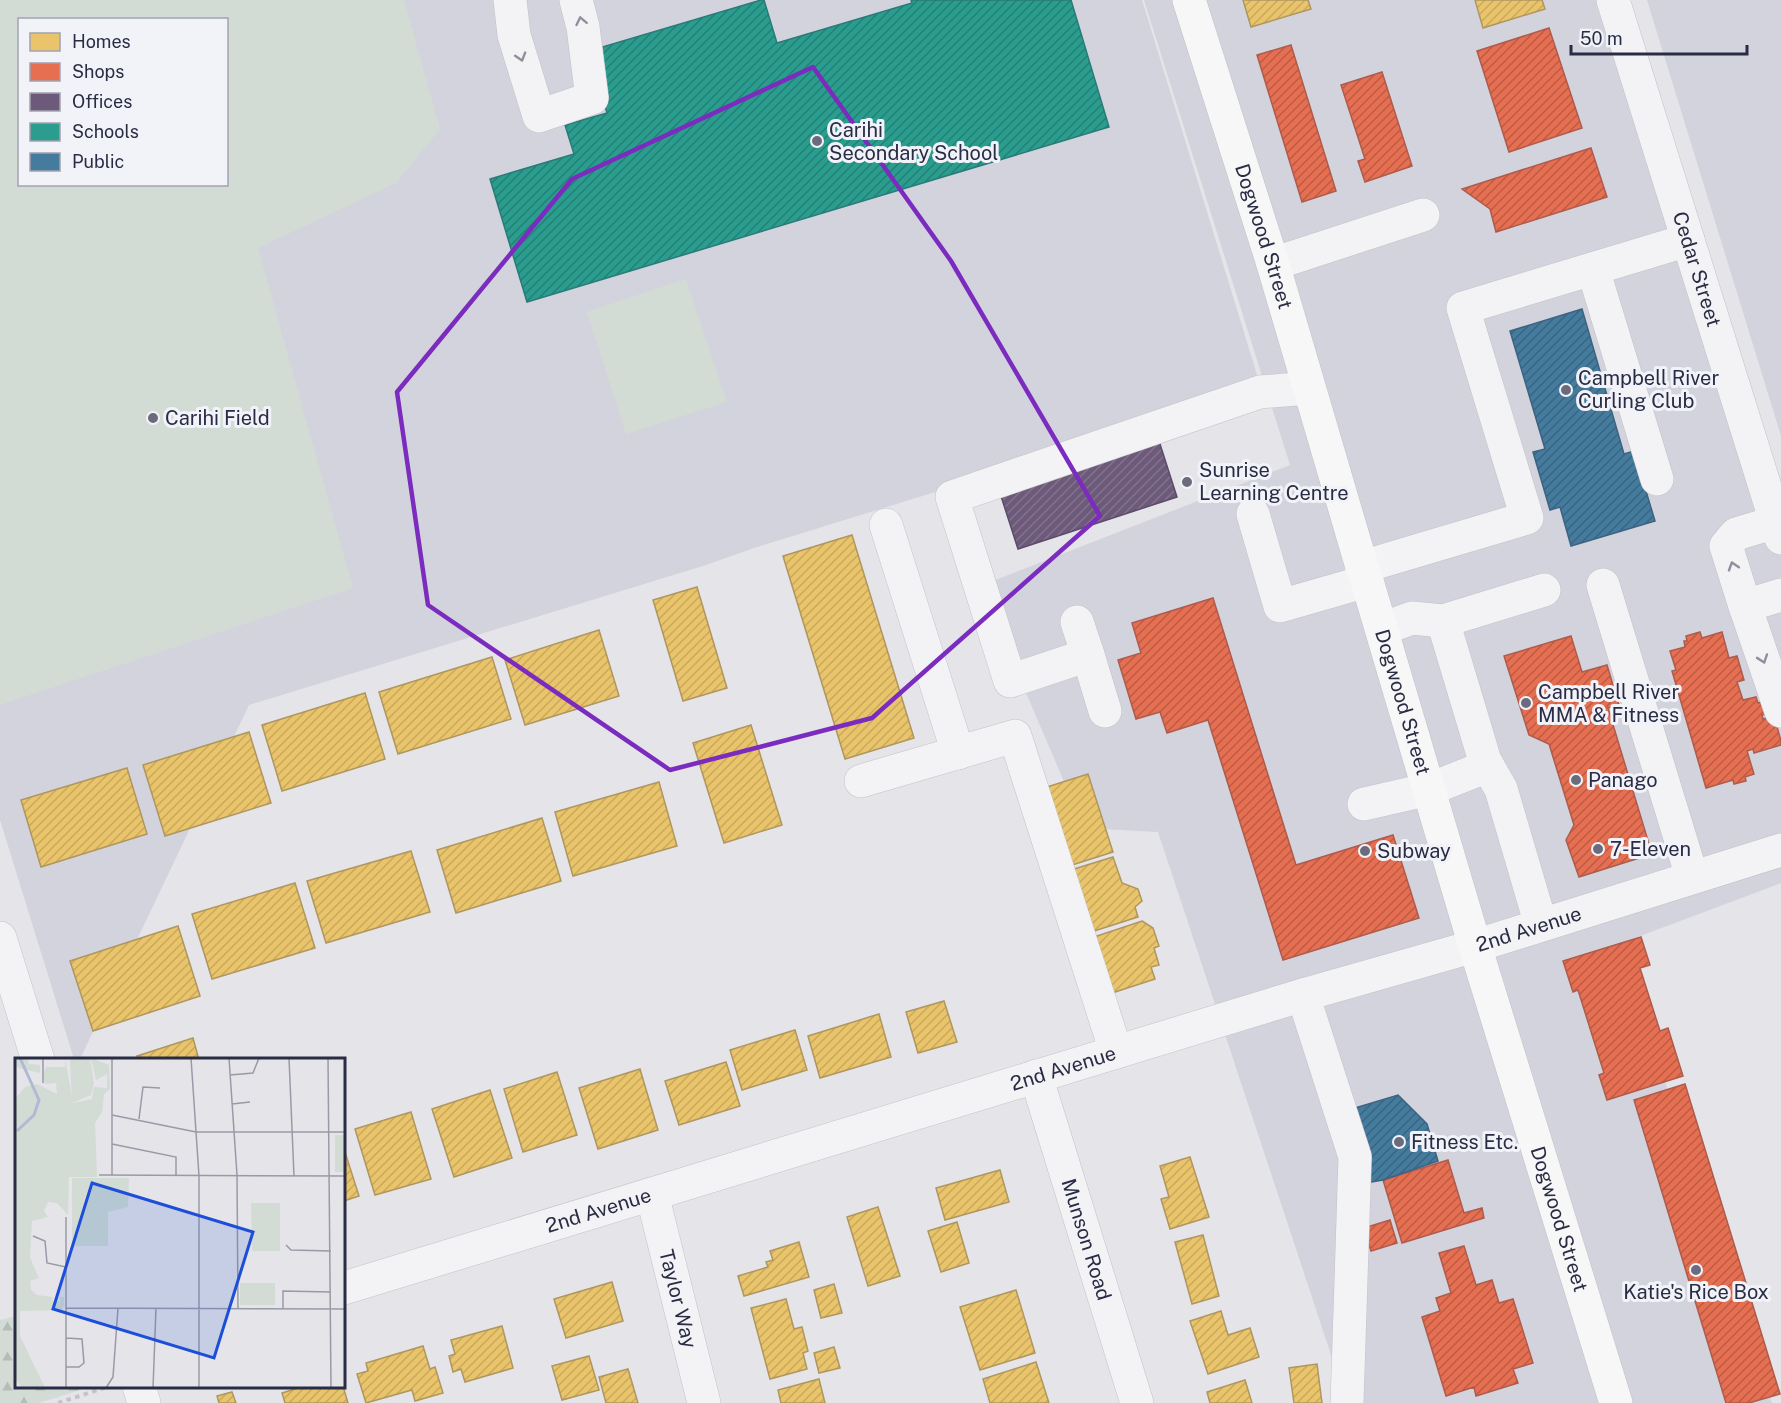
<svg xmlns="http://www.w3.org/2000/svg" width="1781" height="1403" viewBox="0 0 1781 1403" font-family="'Public Sans',sans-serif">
	<defs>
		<pattern id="forest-firs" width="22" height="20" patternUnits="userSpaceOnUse" patternTransform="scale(1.5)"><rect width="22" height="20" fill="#d2dcd4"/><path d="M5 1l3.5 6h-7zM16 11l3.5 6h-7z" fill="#b4bdb7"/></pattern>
		<pattern id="homes-hatch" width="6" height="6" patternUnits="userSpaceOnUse" patternTransform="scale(1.5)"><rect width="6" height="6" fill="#e9c46a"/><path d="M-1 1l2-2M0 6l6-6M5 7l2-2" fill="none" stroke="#c8a95d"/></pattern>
		<pattern id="shops-hatch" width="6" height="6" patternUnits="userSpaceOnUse" patternTransform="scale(1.5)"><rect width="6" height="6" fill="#e76f51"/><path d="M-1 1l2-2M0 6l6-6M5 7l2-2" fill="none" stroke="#bb5b45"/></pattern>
		<pattern id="offices-hatch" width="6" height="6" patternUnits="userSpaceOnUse" patternTransform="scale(1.5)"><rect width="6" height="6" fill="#6d597a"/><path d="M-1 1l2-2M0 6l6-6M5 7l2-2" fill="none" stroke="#82738d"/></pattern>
		<pattern id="schools-hatch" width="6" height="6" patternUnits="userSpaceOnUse" patternTransform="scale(1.5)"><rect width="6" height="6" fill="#2a9d8f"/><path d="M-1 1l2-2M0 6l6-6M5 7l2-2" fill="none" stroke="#248076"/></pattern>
		<pattern id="public-hatch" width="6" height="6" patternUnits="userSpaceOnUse" patternTransform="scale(1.5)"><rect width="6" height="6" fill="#457b9d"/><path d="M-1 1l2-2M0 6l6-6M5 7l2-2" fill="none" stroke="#3a6582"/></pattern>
	</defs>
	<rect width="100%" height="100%" fill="#e4e4e9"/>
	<!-- built -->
	<path fill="#d2d3dc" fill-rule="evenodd" d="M 0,0 L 1142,0 L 1262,391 L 754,548 L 706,565 L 249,705 L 80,1059 L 74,1059 L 0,820 ZM 20,20 L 226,20 L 226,184 L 20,184 Z
		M 1144,0 L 1601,0 L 1781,484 L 1781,883 L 1619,944 L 1772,1403 L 1347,1403 L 1158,832 L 1084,828 L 980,586 L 1290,465 Z
		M 1647,0 L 1781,0 L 1781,436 Z"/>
	<!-- forest -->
	<path fill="url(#forest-firs)" d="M 16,1316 L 16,1386 L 90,1387 L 39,1403 L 0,1403 L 0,1320 Z"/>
	<!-- garden -->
	<path fill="#d2dcd4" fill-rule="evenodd" d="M 0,0 L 404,0 L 440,129 L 396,183 L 258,248 L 353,588 L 0,705 ZM 20,20 L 226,20 L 226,184 L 20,184 Z
		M 686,279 L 727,402 L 626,434 L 587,312 Z"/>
	<!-- homes -->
	<path fill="url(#homes-hatch)" stroke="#af965f" stroke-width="1.5" d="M 1243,0 L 1308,0 L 1311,9 L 1251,27 Z
		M 1475,0 L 1542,0 L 1545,9 L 1483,28 Z
		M 852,535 L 914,738 L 845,759 L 783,556 Z
		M 697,587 L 727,688 L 683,701 L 653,600 Z
		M 599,630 L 619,696 L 525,725 L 505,660 Z
		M 492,657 L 511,719 L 398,754 L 379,692 Z
		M 365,693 L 385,759 L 282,791 L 262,725 Z
		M 751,725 L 782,825 L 724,843 L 693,743 Z
		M 249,732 L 271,803 L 165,836 L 143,765 Z
		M 127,768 L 147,834 L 41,867 L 21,800 Z
		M 1088,774 L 1113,852 L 1072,865 L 1047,787 Z
		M 659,782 L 677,846 L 573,876 L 555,812 Z
		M 542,818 L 561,881 L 456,913 L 437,850 Z
		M 411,851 L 430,912 L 326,943 L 307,881 Z
		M 1113,857 L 1122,883 L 1138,889 L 1142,901 L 1135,907 L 1138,917 L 1094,931 L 1074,869 Z
		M 295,883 L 315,948 L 212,979 L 192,914 Z
		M 1142,921 L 1153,928 L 1159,946 L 1154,948 L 1159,965 L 1151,967 L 1155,979 L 1112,993 L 1094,937 Z
		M 178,926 L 200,996 L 93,1031 L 70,961 Z
		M 944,1001 L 957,1042 L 918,1053 L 906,1012 Z
		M 879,1014 L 891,1057 L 820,1078 L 808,1036 Z
		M 795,1030 L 807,1070 L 742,1090 L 730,1050 Z
		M 193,1038 L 199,1060 L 139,1060 L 137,1056 Z
		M 726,1062 L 740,1106 L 679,1125 L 665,1081 Z
		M 640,1069 L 658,1130 L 598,1149 L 579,1088 Z
		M 557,1072 L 577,1135 L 523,1152 L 504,1089 Z
		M 490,1090 L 512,1158 L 454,1177 L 432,1109 Z
		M 411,1112 L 431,1179 L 375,1195 L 355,1129 Z
		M 344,1149 L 359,1196 L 344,1201 Z
		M 1190,1157 L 1209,1217 L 1170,1229 L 1161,1199 L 1169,1197 L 1160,1166 Z
		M 1000,1170 L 1009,1202 L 945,1220 L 936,1188 Z
		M 878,1207 L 900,1276 L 868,1286 L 847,1217 Z
		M 957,1222 L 969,1263 L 941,1272 L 928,1231 Z
		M 1203,1235 L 1219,1296 L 1192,1304 L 1175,1242 Z
		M 799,1242 L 809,1277 L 744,1296 L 738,1276 L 768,1267 L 766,1262 L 773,1260 L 770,1251 Z
		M 612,1282 L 623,1321 L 566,1338 L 554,1299 Z
		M 834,1284 L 842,1313 L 821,1318 L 814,1290 Z
		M 1016,1290 L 1035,1353 L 980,1370 L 960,1307 Z
		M 786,1299 L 794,1329 L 802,1327 L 808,1351 L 803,1353 L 807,1369 L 770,1379 L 751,1308 Z
		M 1221,1311 L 1228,1335 L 1250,1328 L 1259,1357 L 1208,1374 L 1190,1321 Z
		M 502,1326 L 513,1368 L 465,1382 L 461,1369 L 453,1372 L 449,1356 L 455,1354 L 451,1340 Z
		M 423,1346 L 430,1369 L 435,1367 L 443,1393 L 415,1401 L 412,1390 L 366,1403 L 357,1374 L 368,1371 L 366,1363 Z
		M 834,1347 L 840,1368 L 819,1373 L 814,1353 Z
		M 589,1356 L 599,1390 L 562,1400 L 552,1366 Z
		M 1036,1362 L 1049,1403 L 990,1403 L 983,1379 Z
		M 1317,1364 L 1322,1403 L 1294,1403 L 1289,1368 Z
		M 628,1369 L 638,1403 L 606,1403 L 599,1377 Z
		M 819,1379 L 825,1403 L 781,1403 L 778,1390 Z
		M 1245,1380 L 1252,1403 L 1210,1403 L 1207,1392 Z
		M 304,1386 L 343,1386 L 348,1403 L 285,1403 L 282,1393 Z
		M 232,1392 L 236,1403 L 219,1403 L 217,1396 Z"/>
	<!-- shops -->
	<path fill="url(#shops-hatch)" stroke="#ae5b4d" stroke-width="1.5" d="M 1549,28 L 1582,128 L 1509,152 L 1477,51 Z
		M 1291,45 L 1336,191 L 1302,202 L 1257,55 Z
		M 1382,72 L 1412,166 L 1365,182 L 1358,161 L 1365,159 L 1341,85 Z
		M 1591,148 L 1607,197 L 1496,232 L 1490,209 L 1462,189 Z
		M 1213,598 L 1296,865 L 1393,835 L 1419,918 L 1283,960 L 1208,720 L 1167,733 L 1160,712 L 1136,719 L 1118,660 L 1141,653 L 1132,623 Z
		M 1700,632 L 1702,638 L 1722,632 L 1729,658 L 1737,656 L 1744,680 L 1737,682 L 1743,700 L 1756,697 L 1758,703 L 1762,702 L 1766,714 L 1762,715 L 1763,719 L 1774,716 L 1781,741 L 1781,745 L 1754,753 L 1753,749 L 1747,751 L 1754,774 L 1745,777 L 1746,781 L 1734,784 L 1733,780 L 1706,788 L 1672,671 L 1676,670 L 1670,651 L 1685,647 L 1684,641 L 1687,641 L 1686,636 Z
		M 1571,636 L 1582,672 L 1607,665 L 1619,705 L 1608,708 L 1652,854 L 1579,877 L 1566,840 L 1574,825 L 1549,744 L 1529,735 L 1504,656 Z
		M 1641,937 L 1650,965 L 1640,968 L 1660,1031 L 1668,1028 L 1683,1076 L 1607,1100 L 1599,1075 L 1604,1073 L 1578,990 L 1573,992 L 1563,961 Z
		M 1685,1084 L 1780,1394 L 1749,1403 L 1726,1403 L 1634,1100 Z
		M 1448,1160 L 1464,1213 L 1482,1208 L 1484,1218 L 1402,1243 L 1383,1180 Z
		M 1390,1220 L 1397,1243 L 1371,1251 L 1364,1228 Z
		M 1464,1246 L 1476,1285 L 1492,1280 L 1499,1303 L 1513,1299 L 1533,1363 L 1513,1369 L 1518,1383 L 1476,1396 L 1474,1387 L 1446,1396 L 1422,1317 L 1440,1311 L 1436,1298 L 1451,1293 L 1439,1253 Z"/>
	<!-- offices -->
	<path fill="url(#offices-hatch)" stroke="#594c6a" stroke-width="1.5" d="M 1159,441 L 1177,497 L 1018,549 L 1000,493 Z"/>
	<!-- schools -->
	<path fill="url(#schools-hatch)" stroke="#2a7b78" stroke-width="1.5" d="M 761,0 L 764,0 L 777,43 L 912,3 L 911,0 L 1071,0 L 1109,127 L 527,302 L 490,179 L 574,154 L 565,125 L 607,113 L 589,51 Z"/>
	<!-- public -->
	<path fill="url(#public-hatch)" stroke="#3d6382" stroke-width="1.5" d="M 1582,309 L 1624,454 L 1634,451 L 1655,521 L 1571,546 L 1560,507 L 1550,510 L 1533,452 L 1545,449 L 1510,331 Z
		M 1398,1095 L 1427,1124 L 1438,1161 L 1383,1180 L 1366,1183 L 1361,1168 L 1372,1164 L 1355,1108 Z"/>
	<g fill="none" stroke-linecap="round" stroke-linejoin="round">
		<defs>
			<g id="minor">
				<path d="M 510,0 L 514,35 L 539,116 L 592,98 L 583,27 L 576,0"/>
				<path id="s1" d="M 1613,0 L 1781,538"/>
				<path d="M 1273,264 L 1423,215"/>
				<path d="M 1593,269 L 1657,479"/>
				<path d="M 1253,514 L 1280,606 L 1367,581"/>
				<path d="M 1776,522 L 1736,534 L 1726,546 L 1745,606 L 1781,595"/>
				<path d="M 886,525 L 958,753"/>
				<path d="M 1362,567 L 1527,518 L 1463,308 L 1688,240"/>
				<path d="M 1603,585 L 1692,877"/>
				<path d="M 1745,606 L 1781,711"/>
				<path d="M 1077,622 L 1088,655 L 1010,681 L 952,497 L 1260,392 L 1309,388"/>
				<path d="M 1382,629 L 1412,618 L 1443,621"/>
				<path d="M 1088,655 L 1105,711"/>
				<path d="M 861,781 L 1015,736 L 1116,1052"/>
				<path d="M 1364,804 L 1430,789 L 1488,766"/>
				<path d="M 1541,925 L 1501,789 L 1485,761 L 1443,621 L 1544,590"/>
				<path d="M 0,938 L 38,1060"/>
				<path d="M 1303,995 L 1355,1157 L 1347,1403"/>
				<path id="s2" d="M 1036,1076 L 1137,1403"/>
				<path id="s3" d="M 652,1194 L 704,1403"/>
				<path id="s4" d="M 344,1288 L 1303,995 L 1475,946 L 1781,850"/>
				<path d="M 139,1386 L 144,1403"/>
			</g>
			<g id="major">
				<path id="s5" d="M 1189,0 L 1273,264 L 1362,567 L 1367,581 L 1475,946 L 1616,1403"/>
			</g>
		</defs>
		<!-- minor casing -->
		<use href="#minor" stroke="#c2c2c7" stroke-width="34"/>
		<!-- major casing -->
		<use href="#major" stroke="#c0c1c7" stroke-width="34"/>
		<!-- path -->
		<path stroke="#c3c3c9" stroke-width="4" stroke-dasharray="4.5 4.5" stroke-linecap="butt" d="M 58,1403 L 110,1386"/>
		<!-- minor -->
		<use href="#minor" stroke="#f3f3f6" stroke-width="33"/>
		<!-- major -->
		<use href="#major" stroke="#f7f7f7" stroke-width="33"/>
	</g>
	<!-- one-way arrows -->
	<defs><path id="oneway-chevron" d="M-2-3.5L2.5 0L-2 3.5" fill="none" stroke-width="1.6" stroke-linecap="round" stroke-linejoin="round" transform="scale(1.5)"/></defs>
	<g stroke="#8e909d">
		<use href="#oneway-chevron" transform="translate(581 21) rotate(-102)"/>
		<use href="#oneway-chevron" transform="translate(521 57) rotate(73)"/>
		<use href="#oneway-chevron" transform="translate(1733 566) rotate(-108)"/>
		<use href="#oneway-chevron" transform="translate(1763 659) rotate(71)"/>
	</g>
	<!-- marked area -->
	<path fill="none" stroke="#7b2cbf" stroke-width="4.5" stroke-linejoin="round" d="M 813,67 L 951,261 L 1100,516 L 872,718 L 670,770 L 428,605 L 397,392 L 572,179 Z"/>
	<!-- markers -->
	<g fill="#6a6c7e" stroke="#f2f3f8" stroke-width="2">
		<circle cx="817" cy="141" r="6"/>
		<circle cx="1566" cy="390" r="6"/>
		<circle cx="153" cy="418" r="6"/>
		<circle cx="1187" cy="482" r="6"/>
		<circle cx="1526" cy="703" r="6"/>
		<circle cx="1576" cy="780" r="6"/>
		<circle cx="1598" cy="849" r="6"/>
		<circle cx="1365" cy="851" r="6"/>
		<circle cx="1399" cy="1142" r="6"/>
		<circle cx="1696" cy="1270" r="6"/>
	</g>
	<g text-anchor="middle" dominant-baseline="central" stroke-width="6" stroke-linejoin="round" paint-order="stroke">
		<!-- poi labels -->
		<g font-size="20" fill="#292c44" stroke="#f2f3f8" text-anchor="start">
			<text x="829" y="130">Carihi<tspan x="829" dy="23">Secondary School</tspan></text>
			<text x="1578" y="378">Campbell River<tspan x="1578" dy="23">Curling Club</tspan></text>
			<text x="165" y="418">Carihi Field</text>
			<text x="1199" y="470">Sunrise<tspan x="1199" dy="23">Learning Centre</tspan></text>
			<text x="1538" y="692">Campbell River<tspan x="1538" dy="23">MMA &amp; Fitness</tspan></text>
			<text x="1588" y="780">Panago</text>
			<text x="1610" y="849">7-Eleven</text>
			<text x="1377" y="851">Subway</text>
			<text x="1411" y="1142">Fitness Etc.</text>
			<text x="1696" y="1292" text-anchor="middle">Katie's Rice Box</text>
		</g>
		<!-- street labels -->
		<g font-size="20" fill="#292c44" stroke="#f2f3f8">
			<text stroke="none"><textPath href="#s5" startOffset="248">Dogwood Street</textPath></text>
			<text stroke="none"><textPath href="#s1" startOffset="282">Cedar Street</textPath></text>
			<text stroke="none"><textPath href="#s5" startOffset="734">Dogwood Street</textPath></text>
			<text stroke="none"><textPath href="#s4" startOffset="1238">2nd Avenue</textPath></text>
			<text stroke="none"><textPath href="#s4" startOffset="752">2nd Avenue</textPath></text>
			<text stroke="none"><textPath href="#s4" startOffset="266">2nd Avenue</textPath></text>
			<text stroke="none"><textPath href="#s5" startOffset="1274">Dogwood Street</textPath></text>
			<text stroke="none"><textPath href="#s2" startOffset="171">Munson Road</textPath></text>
			<text stroke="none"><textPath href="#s3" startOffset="108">Taylor Way</textPath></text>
		</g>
	</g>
	<!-- overview -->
	<g transform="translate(15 1058)">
		<rect width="330" height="330" fill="#e4e4e9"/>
		<path d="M 0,0 L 12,0 L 14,6 L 25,7 L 25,15 L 0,9 ZM 50,0 L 58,45 L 77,41 L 79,29 L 92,30 L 92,16 L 81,22 L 76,0 L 94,7 L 95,31 L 89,36 L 87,54 L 80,65 L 82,119 L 54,119 L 53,157 L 42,145 L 33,144 L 29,153 L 33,159 L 17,163 L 15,200 L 24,220 L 15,223 L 16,232 L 22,237 L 38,239 L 37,243 L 45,244 L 45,239 L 49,239 L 49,247 L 47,252 L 5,253 L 5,278 L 30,330 L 6,330 L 0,319 L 0,41 L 10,29 L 22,26 L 42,36 L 41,25 L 30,26 L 28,17 L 31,9 L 50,9 Z" fill="#d2dcd4"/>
		<path d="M 55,0 L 75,0 L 79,26 L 76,37 L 57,45 ZM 320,77 L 330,77 L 330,114 L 320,114 ZM 236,145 L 265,145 L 265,193 L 237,193 Z" fill="#d2dcd4"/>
		<path d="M 57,120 L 114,120 L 113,149 L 93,154 L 93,188 L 57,188 ZM 225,225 L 260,225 L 260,247 L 225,247 Z" fill="#d2dcd4"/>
		<path fill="none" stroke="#b2b9d5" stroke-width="3" d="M 2,73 L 19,57 L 24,42 L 5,0"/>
		<path fill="none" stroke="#999aa7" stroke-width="1.5" d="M 97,0 L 97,117M 176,0 L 184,118 L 184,330M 214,0 L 222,117 L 223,251M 274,0 L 279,118M 313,0 L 316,330M 215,17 L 238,15 L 244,0M 28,25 L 28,0M 217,46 L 235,44M 97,57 L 181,74 L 330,74M 124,61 L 128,29 L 145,30M 97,86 L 161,99 L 161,117M 84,117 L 330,118M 18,178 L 30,183 L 32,205 L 51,209M 271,187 L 276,192 L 316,193M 51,250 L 330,251M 268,251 L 268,233 L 316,234M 51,309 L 64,309 L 69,305 L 67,281 L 51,280M 51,330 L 51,159M 91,330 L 98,319 L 103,250M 138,330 L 141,250"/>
		<path fill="#1d4ed8" fill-opacity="0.15" stroke="#1d4ed8" stroke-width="3" d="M 77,125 L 238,174 L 199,300 L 38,251 Z"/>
		<rect width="330" height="330" fill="none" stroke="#292c44" stroke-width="3"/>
	</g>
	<!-- legend -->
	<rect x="18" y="18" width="210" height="168" fill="#f2f3f8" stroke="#a2a3b0" stroke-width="1.5"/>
	<rect x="30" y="33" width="30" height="18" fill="#e9c46a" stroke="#a2a3b0" stroke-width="1.5"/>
	<text x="72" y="48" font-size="18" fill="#292c44">Homes</text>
	<rect x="30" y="63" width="30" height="18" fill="#e76f51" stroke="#a2a3b0" stroke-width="1.5"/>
	<text x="72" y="78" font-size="18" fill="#292c44">Shops</text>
	<rect x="30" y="93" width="30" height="18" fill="#6d597a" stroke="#a2a3b0" stroke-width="1.5"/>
	<text x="72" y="108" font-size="18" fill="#292c44">Offices</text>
	<rect x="30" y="123" width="30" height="18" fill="#2a9d8f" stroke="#a2a3b0" stroke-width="1.5"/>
	<text x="72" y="138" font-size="18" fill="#292c44">Schools</text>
	<rect x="30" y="153" width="30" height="18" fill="#457b9d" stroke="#a2a3b0" stroke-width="1.5"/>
	<text x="72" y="168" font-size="18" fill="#292c44">Public</text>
	<!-- scale -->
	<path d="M1571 45v9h176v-9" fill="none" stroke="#292c44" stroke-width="3"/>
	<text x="1580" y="45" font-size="18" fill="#292c44" stroke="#f2f3f8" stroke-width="4.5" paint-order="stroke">50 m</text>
</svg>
